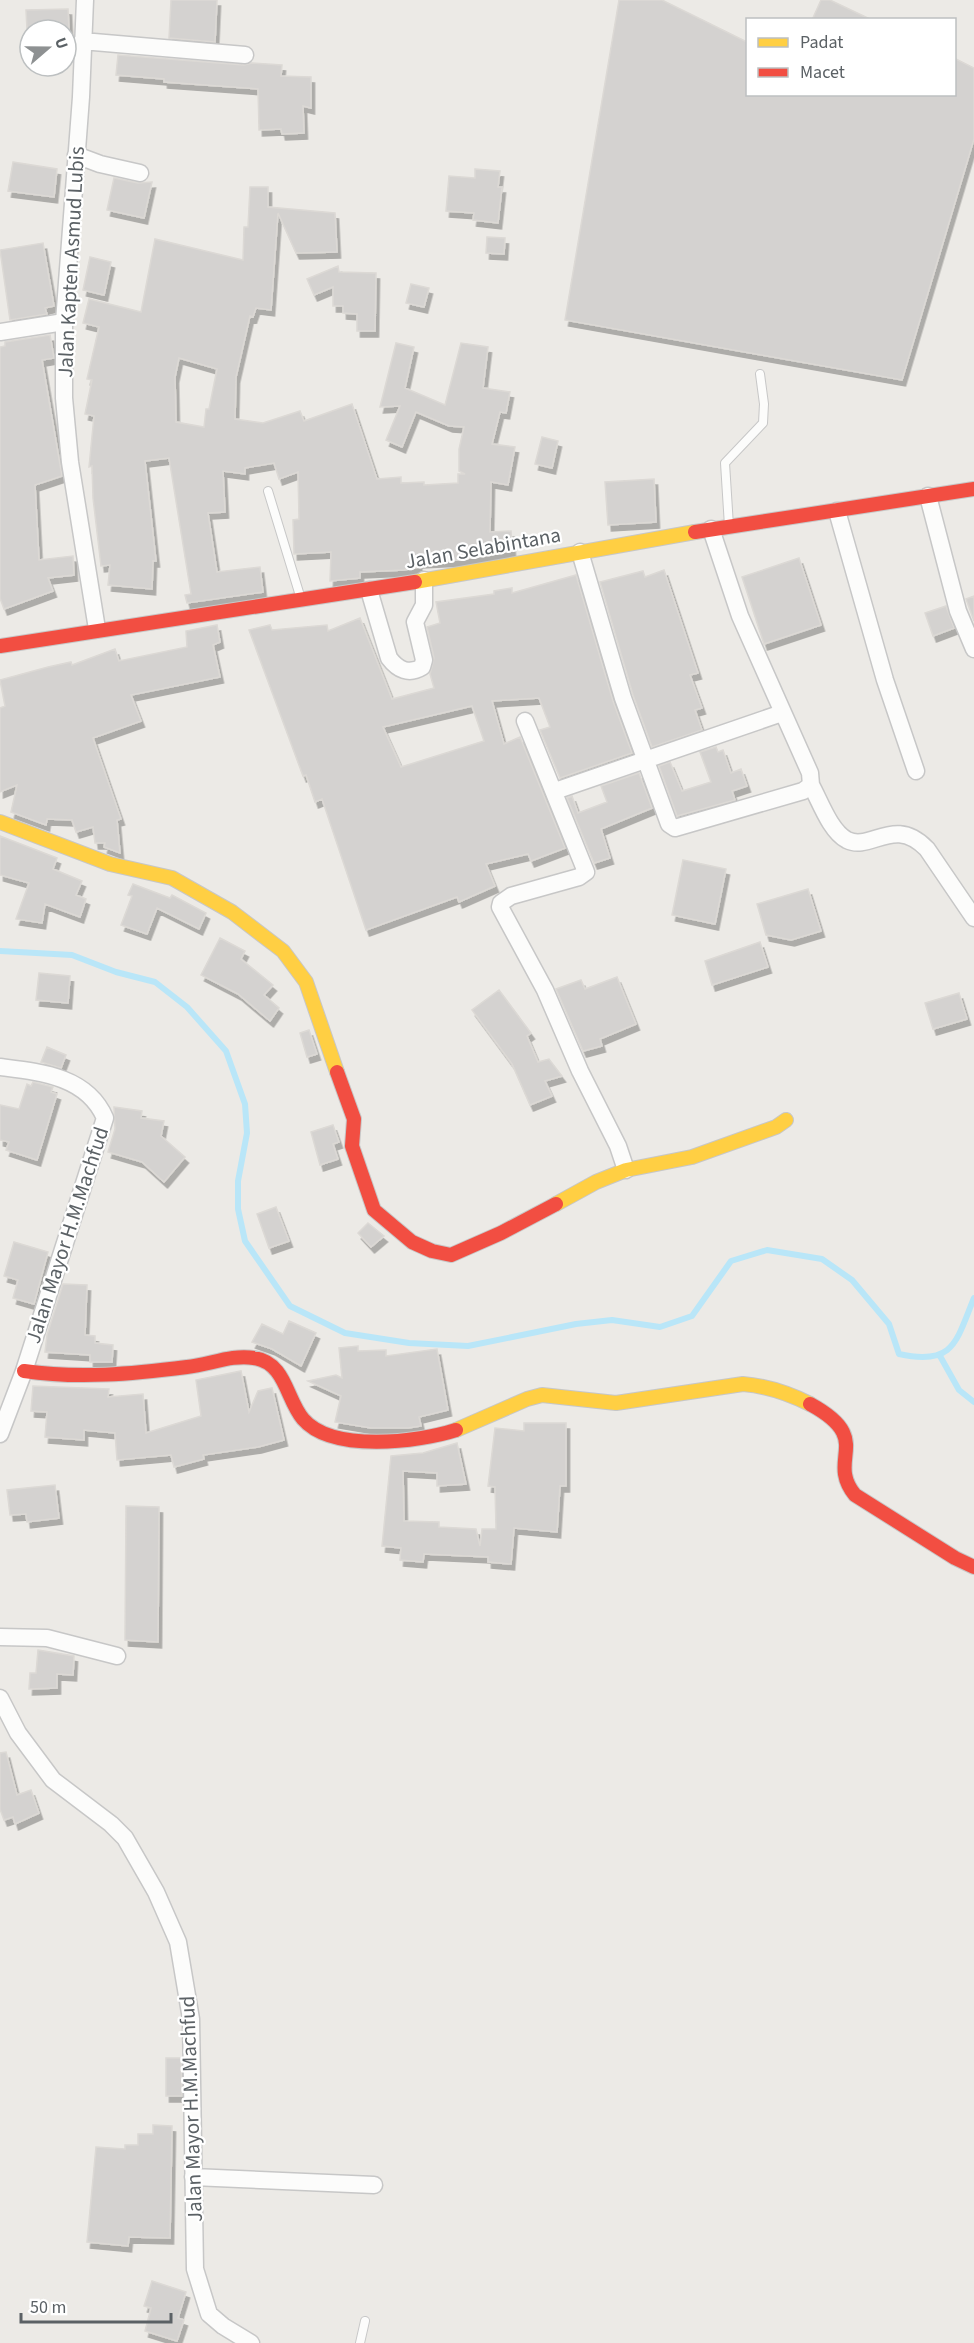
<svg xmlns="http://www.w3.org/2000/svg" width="974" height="2343" viewBox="0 0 974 2343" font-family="'Source Sans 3',sans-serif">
	<defs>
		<filter id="shadow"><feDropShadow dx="3.5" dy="6" stdDeviation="0" flood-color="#0004"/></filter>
	</defs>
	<rect width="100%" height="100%" fill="#eceae6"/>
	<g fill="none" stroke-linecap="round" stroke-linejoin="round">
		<!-- stream -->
		<path stroke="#b9e6f8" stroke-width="6" d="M 0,951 L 72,955 L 116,972 L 155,982 L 187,1007 L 226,1051 L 245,1104 L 247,1133 L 238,1181 L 238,1209 L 245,1241 L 290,1306 L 345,1333 L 409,1343 L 468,1346 L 576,1324 L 612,1320 L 660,1327 L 692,1316 L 731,1261 L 767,1250 L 822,1259 L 852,1280 L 889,1324 L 899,1354 C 954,1366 956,1342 974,1298
			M 940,1356 L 959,1390 L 974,1402"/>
	</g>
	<!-- building -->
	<path fill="#d4d2d0" stroke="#dcd9d5" stroke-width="1.5" fill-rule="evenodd" filter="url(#shadow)" d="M 171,0 L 217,0 L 215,42 L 169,38 Z
		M 619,0 L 662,0 L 747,42 L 747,94 L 954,94 L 954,58 L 974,68 L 974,139 L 902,380 L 565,320 Z
		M 821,0 L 830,0 L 872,20 L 812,20 Z
		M 68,9 L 69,30 L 27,30 L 26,10 Z
		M 118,55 L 244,65 L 252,63 L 282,65 L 281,76 L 311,77 L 311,108 L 303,106 L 304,133 L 282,134 L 281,129 L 259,130 L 258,89 L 164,82 L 164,79 L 116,75 Z
		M 13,162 L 57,169 L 54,197 L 8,191 Z
		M 475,169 L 500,171 L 498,187 L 502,187 L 498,223 L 473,220 L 474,213 L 446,211 L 449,176 L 475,178 Z
		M 114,178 L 138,183 L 152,182 L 144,218 L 107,210 Z
		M 250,187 L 268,187 L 268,207 L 335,213 L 337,252 L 296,253 L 278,213 L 271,310 L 256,308 L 253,317 L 250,316 L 236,377 L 235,419 L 263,423 L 300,411 L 304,421 L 352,404 L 377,479 L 401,477 L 401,483 L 424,482 L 424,485 L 458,483 L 458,474 L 465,474 L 459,471 L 459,449 L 464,427 L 449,426 L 416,412 L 402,447 L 386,440 L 400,406 L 380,407 L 396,343 L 414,347 L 405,388 L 445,405 L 461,343 L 488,347 L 483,388 L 510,392 L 506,413 L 500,412 L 492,444 L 515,447 L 508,485 L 491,482 L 490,532 L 511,531 L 512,551 L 459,560 L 418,562 L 419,567 L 404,570 L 360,572 L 360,578 L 330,581 L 331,552 L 294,554 L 293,520 L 299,519 L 298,472 L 279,479 L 274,463 L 245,468 L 245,474 L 223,471 L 225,512 L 208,513 L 217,572 L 260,567 L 263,592 L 187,603 L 185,595 L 191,594 L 169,458 L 145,461 L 156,561 L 153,561 L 152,589 L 108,585 L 110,565 L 101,566 L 93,498 L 92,466 L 89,467 L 94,416 L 85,414 L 92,380 L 87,379 L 99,327 L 83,323 L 89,299 L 141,312 L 155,239 L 243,260 L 244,227 L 248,227 ZM 179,358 L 217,369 L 209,409 L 206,409 L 204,427 L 176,422 L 175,377 Z
		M 487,237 L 505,238 L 504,254 L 486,253 Z
		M 43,243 L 54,306 L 45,308 L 47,314 L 10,320 L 0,250 Z
		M 90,257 L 111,262 L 104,295 L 83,290 Z
		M 338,266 L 339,272 L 376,273 L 375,331 L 357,331 L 357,314 L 343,313 L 343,306 L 333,306 L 333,287 L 314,295 L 307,279 Z
		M 411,284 L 429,288 L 424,307 L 406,303 Z
		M 50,335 L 54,358 L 42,360 L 62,476 L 35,485 L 39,560 L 73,556 L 74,575 L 48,578 L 53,591 L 4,609 L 0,598 L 0,347 L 5,346 L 5,342 Z
		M 542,437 L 558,441 L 552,468 L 535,464 Z
		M 654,479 L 656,522 L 608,525 L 605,482 Z
		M 799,558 L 821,625 L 764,644 L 742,577 Z
		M 664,570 L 698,673 L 690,675 L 702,708 L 695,710 L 702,730 L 652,747 L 633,695 L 600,582 L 643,571 L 645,577 Z
		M 576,575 L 613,701 L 632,753 L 560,778 L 540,730 L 550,727 L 539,698 L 492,701 L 504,744 L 520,737 L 565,848 L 531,861 L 528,854 L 486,864 L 495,886 L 459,902 L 457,897 L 366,930 L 322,799 L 315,802 L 306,775 L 303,776 L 249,630 L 270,625 L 272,630 L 327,625 L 328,631 L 360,618 L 392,699 L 434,688 L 430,674 L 434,658 L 427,627 L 440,623 L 436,602 L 494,594 L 494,591 L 512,588 L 512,593 ZM 472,706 L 484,741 L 401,767 L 383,727 Z
		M 974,596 L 974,621 L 966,599 Z
		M 946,606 L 954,628 L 933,636 L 925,613 Z
		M 217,625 L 220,642 L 213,645 L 220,677 L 131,695 L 141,721 L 93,738 L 121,819 L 117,820 L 120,853 L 104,847 L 105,843 L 95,843 L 93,827 L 76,832 L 72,820 L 47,819 L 46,825 L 11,812 L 17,785 L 0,792 L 0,708 L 5,706 L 0,680 L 48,667 L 71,662 L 72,665 L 115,649 L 119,661 L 187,647 L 186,631 Z
		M 716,747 L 718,752 L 723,750 L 731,773 L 741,769 L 747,786 L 732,791 L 735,800 L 677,816 L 659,766 L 670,762 L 682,791 L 711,782 L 700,752 Z
		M 639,773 L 652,808 L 601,829 L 610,858 L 594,863 L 567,798 L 572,796 L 578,813 L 607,802 L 601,786 Z
		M 0,836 L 57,858 L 53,869 L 82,881 L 76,895 L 86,899 L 80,917 L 45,904 L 42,923 L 16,919 L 29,883 L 0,875 Z
		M 683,860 L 726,869 L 715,924 L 672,915 Z
		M 133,884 L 170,898 L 172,895 L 206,913 L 199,929 L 157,908 L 147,934 L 121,925 L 132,896 L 128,895 Z
		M 808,889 L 821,931 L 791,940 L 766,935 L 757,904 Z
		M 220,938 L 245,951 L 241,959 L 273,985 L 264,995 L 279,1008 L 270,1021 L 238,994 L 201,975 Z
		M 760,942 L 768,967 L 712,985 L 705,961 Z
		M 39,973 L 70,976 L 68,1003 L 36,1000 Z
		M 617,977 L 636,1024 L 600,1039 L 602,1046 L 583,1051 L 556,989 L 581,980 L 585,989 Z
		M 499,990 L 531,1033 L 527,1036 L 538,1062 L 549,1059 L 562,1076 L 545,1081 L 552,1096 L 530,1105 L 512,1064 L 472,1010 Z
		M 959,993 L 967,1019 L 933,1029 L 925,1003 Z
		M 309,1030 L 317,1054 L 307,1057 L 300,1033 Z
		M 47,1047 L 66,1055 L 61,1068 L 41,1062 Z
		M 33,1082 L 53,1087 L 51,1092 L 57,1094 L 37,1160 L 6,1150 L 9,1142 L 0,1140 L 0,1105 L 19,1109 L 27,1084 L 31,1086 Z
		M 114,1107 L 142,1111 L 141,1118 L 164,1121 L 161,1136 L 185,1157 L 164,1182 L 142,1162 L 108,1152 L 115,1129 Z
		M 333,1125 L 339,1142 L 333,1144 L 338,1159 L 320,1165 L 311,1132 Z
		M 276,1207 L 289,1241 L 269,1248 L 257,1214 Z
		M 368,1223 L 384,1236 L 371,1247 L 358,1233 Z
		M 14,1242 L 48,1252 L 34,1304 L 13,1298 L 18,1280 L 4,1276 Z
		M 63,1284 L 87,1285 L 85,1335 L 95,1336 L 95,1343 L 113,1345 L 112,1362 L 90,1362 L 90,1355 L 45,1352 L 47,1335 Z
		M 289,1321 L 316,1333 L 301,1366 L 272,1349 L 252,1342 L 262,1324 L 283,1334 Z
		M 358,1346 L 358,1351 L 386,1350 L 386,1356 L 437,1349 L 448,1410 L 419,1417 L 421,1426 L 408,1428 L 371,1428 L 335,1422 L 341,1396 L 308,1381 L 336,1375 L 342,1378 L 339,1348 Z
		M 241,1371 L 249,1412 L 258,1391 L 272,1388 L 284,1440 L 258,1447 L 203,1455 L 204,1459 L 174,1467 L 171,1455 L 117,1460 L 115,1433 L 84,1430 L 84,1440 L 45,1437 L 47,1412 L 31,1411 L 33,1386 L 109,1389 L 108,1397 L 143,1394 L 146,1433 L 201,1416 L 196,1380 Z
		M 524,1423 L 566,1423 L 566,1486 L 560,1486 L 557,1532 L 514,1528 L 511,1564 L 488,1562 L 488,1557 L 424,1554 L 423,1562 L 400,1560 L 401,1548 L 382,1546 L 391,1456 L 423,1453 L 457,1443 L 466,1484 L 437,1486 L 437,1473 L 403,1471 L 404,1521 L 439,1522 L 439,1527 L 476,1529 L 480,1546 L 482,1529 L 496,1529 L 495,1487 L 488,1486 L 495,1428 L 524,1431 Z
		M 55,1485 L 59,1518 L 27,1522 L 26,1514 L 10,1515 L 7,1490 Z
		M 126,1506 L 159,1507 L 158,1642 L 125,1640 Z
		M 38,1650 L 74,1656 L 73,1675 L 57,1674 L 57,1688 L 29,1689 L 30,1673 L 36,1673 Z
		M 6,1752 L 17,1795 L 31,1790 L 39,1813 L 15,1824 L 13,1817 L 4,1820 L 0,1809 L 0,1753 Z
		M 166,2058 L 181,2058 L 182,2096 L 166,2096 Z
		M 153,2125 L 172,2126 L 170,2238 L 129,2237 L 128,2246 L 87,2242 L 96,2147 L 125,2149 L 125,2145 L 138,2145 L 138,2134 L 153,2134 Z
		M 152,2281 L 186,2292 L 178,2318 L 184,2320 L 177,2341 L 145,2331 L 151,2308 L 144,2306 Z"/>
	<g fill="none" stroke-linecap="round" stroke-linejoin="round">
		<defs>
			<path id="lane" d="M 268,491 L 301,599
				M 729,526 L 725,463 L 763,423 L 764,404 L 760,374
				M 360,2343 L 365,2321"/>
			<path id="street" d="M 85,0 L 81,97 L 64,322 L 64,398 L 70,462 L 97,629
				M 82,41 L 245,55
				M 76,155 L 100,164 L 140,173
				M 0,332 L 64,322
				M 928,496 L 958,611 L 974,649
				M 837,511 L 885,680 L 916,771
				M 580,552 L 623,698 L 669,824 L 675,828 L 803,791 L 811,785 L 810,773 L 740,616 L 711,529
				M 369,590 L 389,658 C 398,670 409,675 422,667 L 424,660 L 415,622 L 424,605 L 424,580
				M 525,721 L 586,872 L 579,877 L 511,896 L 501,903 L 500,907 L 545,990 L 580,1071 L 618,1146 L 626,1170
				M 811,785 C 820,801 830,831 847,840 C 871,852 894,815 927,849 L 974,918
				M 555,791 L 782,713
				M 0,1067 C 40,1072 87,1076 105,1118 L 24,1371 L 0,1434
				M 0,1637 L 47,1638 L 117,1656
				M 0,1698 L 18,1733 L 53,1780 L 111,1824 L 125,1838 L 156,1892 L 178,1942 L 191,2019 L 195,2269 L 209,2314 L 223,2326 L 251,2343
				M 193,2177 L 374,2185"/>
			<path id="slow" d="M 415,582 L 695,532
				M 0,822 L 110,864 L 172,878 L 232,912 L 283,951 L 306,982 L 337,1072
				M 556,1204 L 596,1182 L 626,1170 L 692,1157 L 776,1127 L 786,1120
				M 456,1430 L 527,1399 L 542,1395 L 616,1403 L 743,1384 C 768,1386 788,1393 810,1404"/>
			<path id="jam" d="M 695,532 L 974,489
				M 0,646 L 415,582
				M 337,1072 L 354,1119 L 352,1146 L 374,1210 L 412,1242 L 432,1251 L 451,1255 L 501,1233 L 556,1204
				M 24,1371 C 79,1379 132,1374 187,1367 C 209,1365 232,1354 254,1358 C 286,1363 286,1399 303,1419 C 332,1453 419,1442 456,1430
				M 810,1404 C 876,1440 825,1458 855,1495 L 955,1558 L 974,1567"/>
		</defs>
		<!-- lane casing -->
		<use href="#lane" stroke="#c7c7c7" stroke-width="10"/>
		<!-- street casing -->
		<use href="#street" stroke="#c7c7c7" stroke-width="19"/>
		<!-- slow casing -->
		<use href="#slow" stroke="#c7c7c7" stroke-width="16"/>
		<!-- jam casing -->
		<use href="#jam" stroke="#c7c7c7" stroke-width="16"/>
		<!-- lane -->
		<use href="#lane" stroke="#fcfcfb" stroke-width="8"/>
		<!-- street -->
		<use href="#street" stroke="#fcfcfb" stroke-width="16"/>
		<!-- slow -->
		<use href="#slow" stroke="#ffcf43" stroke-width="14"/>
		<!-- jam -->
		<use href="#jam" stroke="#f24e42" stroke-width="14"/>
	</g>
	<g text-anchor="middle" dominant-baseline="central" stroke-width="4.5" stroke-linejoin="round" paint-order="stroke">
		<!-- street labels -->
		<g font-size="21" fill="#5b6165" stroke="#fff">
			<text transform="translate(71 262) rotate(-87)">Jalan Kapten Asmud Lubis</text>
			<text transform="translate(483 548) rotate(-10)">Jalan Selabintana</text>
			<text transform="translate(67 1235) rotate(-72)">Jalan Mayor H.M.Machfud</text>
			<text transform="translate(191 2109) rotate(-92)">Jalan Mayor H.M.Machfud</text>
		</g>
	</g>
	<!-- legend -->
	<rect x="746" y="18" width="210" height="78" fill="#ffffff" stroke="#bdc0c1" stroke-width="1.5"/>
	<rect x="758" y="38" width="30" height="9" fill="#ffcf43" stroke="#bdc0c1" stroke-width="1.5"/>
	<text x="800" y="48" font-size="18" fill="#5b6165">Padat</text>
	<rect x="758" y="68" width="30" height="9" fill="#f24e42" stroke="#bdc0c1" stroke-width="1.5"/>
	<text x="800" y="78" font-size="18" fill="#5b6165">Macet</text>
	<!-- north arrow -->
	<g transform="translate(48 48) rotate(70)"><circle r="28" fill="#ffffff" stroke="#bdc0c1" stroke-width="1.5"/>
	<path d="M0-4.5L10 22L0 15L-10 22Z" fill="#8e9192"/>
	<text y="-9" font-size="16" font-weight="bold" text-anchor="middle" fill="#5b6165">U</text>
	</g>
	<!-- scale -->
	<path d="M21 2313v9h150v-9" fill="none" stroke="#5b6165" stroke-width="3"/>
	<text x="30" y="2313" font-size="18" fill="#5b6165" stroke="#ffffff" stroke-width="4.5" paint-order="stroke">50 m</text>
</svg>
